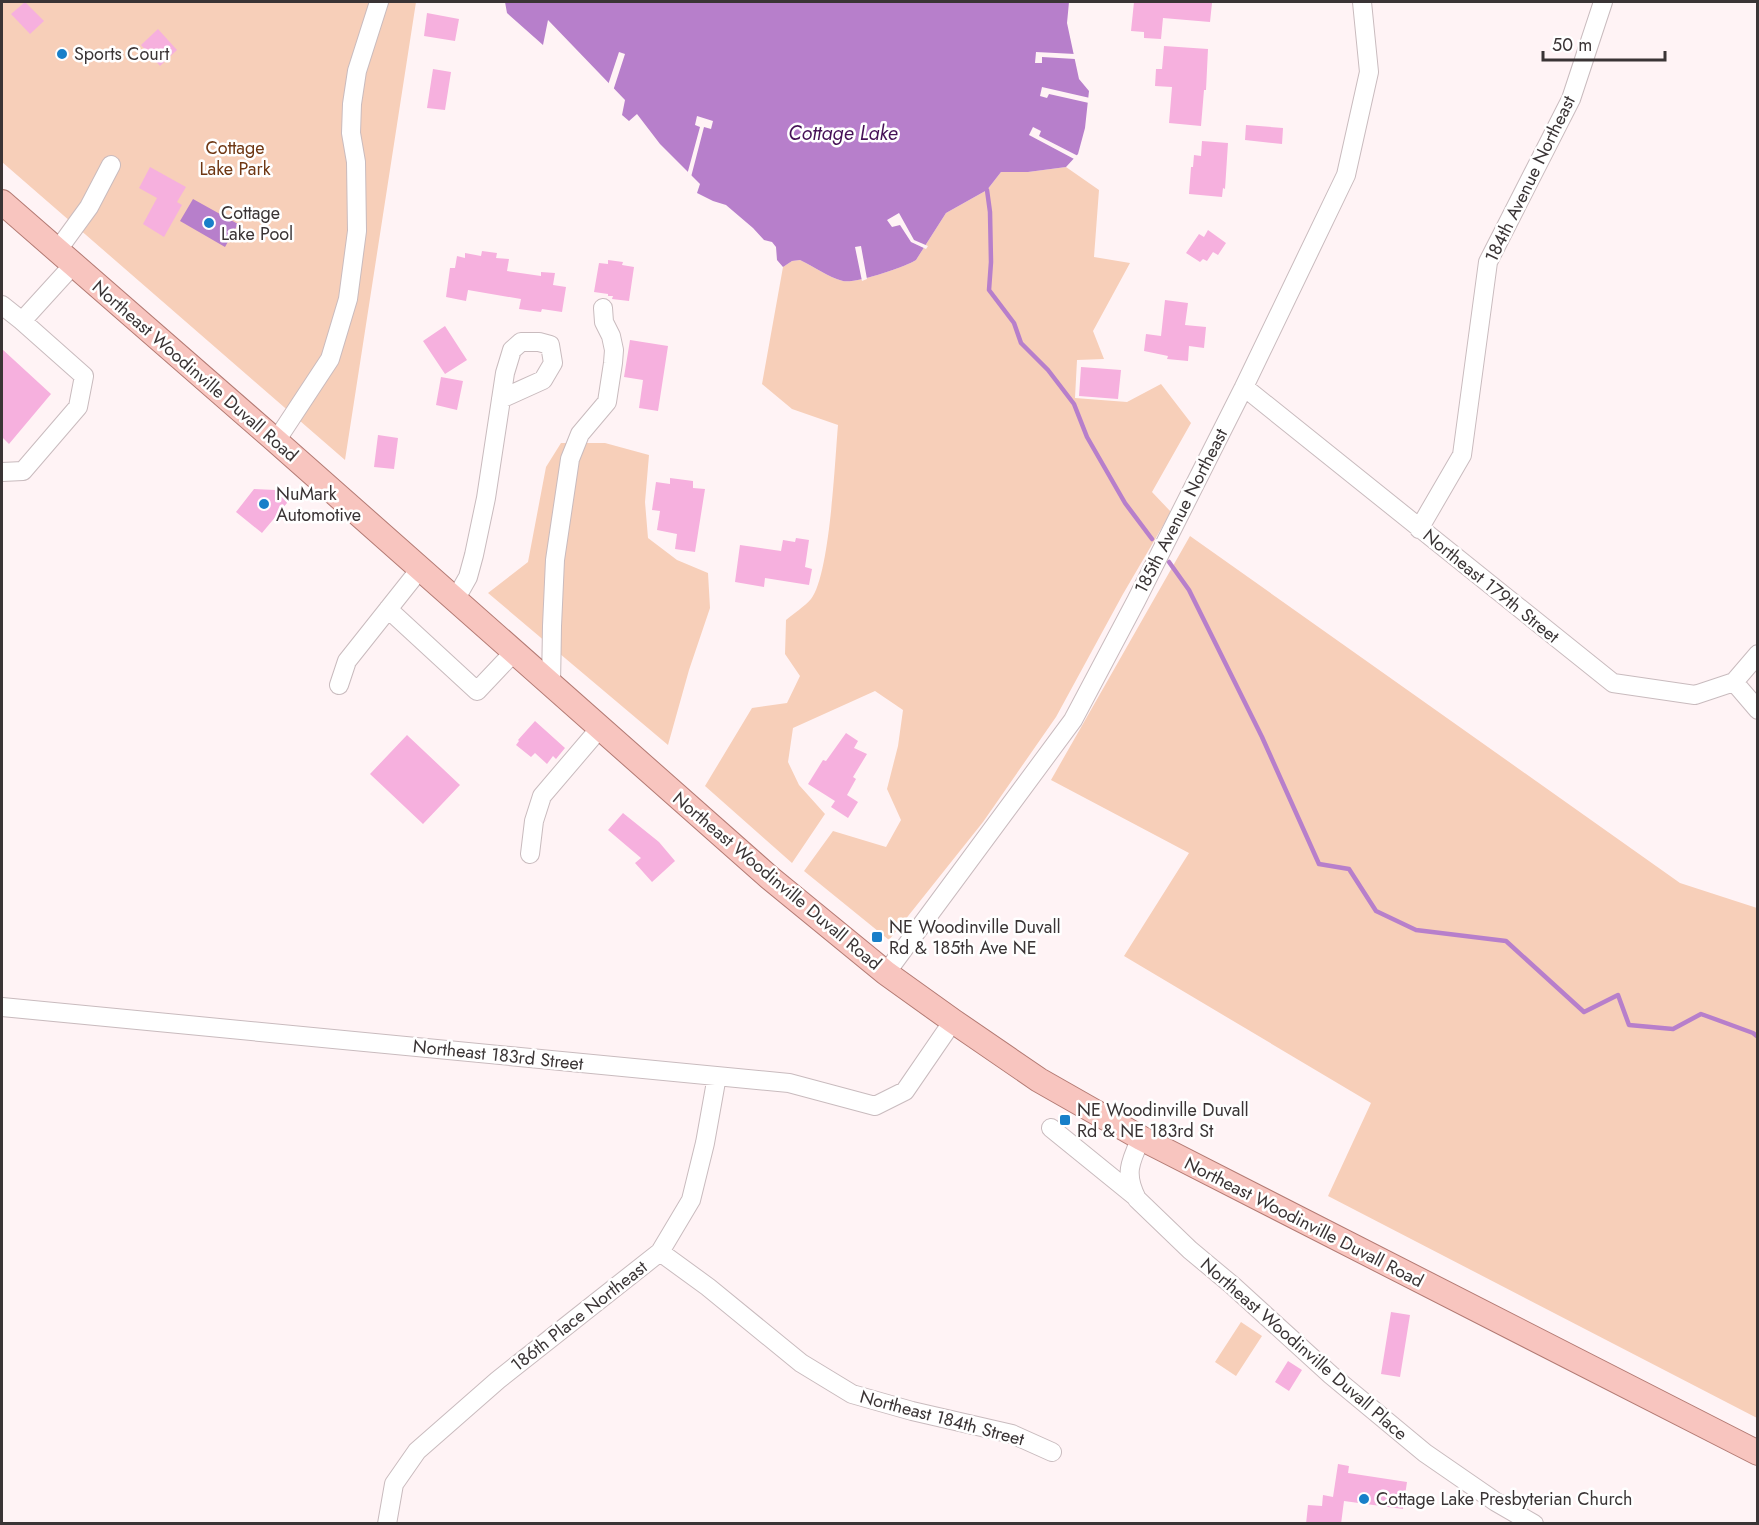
<svg xmlns="http://www.w3.org/2000/svg" width="1759" height="1525" viewBox="0 0 1759 1525" font-family="Jost,sans-serif">
	<rect width="100%" height="100%" fill="#fff3f5"/>
	<!-- green -->
	<path fill="#f7cfb9" d="M 2,2 L 416,2 L 345,460 L 2,162 Z
		M 1066,167 L 1099,190 L 1094,257 L 1130,263 L 1093,331 L 1104,359 L 1077,360 L 1075,398 L 1127,402 L 1161,384 L 1191,423 L 1152,492 L 1171,512 L 1123,594 L 1056,717 L 983,822 L 889,940 L 804,871 L 833,831 L 886,847 L 901,820 L 887,789 L 898,746 L 903,710 L 875,691 L 793,728 L 788,762 L 799,785 L 825,814 L 792,863 L 705,786 L 752,708 L 787,703 L 800,676 L 785,654 L 786,620 C 794,613 804,607 811,599 C 830,575 835,460 838,425 L 792,409 L 762,384 L 783,267 L 792,261 L 800,260 C 813,266 828,277 843,281 C 854,284 906,267 916,260 L 946,213 L 987,190 L 1001,172 L 1028,172 Z
		M 561,443 L 605,443 L 649,455 L 645,502 L 648,538 L 677,560 L 708,573 L 710,608 L 689,670 L 668,745 L 488,593 L 528,562 L 546,467 Z
		M 1190,536 L 1680,883 L 1757,908 L 1757,1418 L 1328,1196 L 1371,1103 L 1124,956 L 1189,853 L 1051,780 Z
		M 1241,1322 L 1262,1336 L 1236,1376 L 1215,1362 Z"/>
	<!-- water -->
	<path fill="#b77fcb" d="M 505,2 L 1069,2 L 1067,23 L 1079,79 L 1089,91 L 1085,128 L 1078,154 L 1066,167 L 1028,172 L 1001,172 L 987,190 L 946,213 L 916,260 C 906,267 854,284 843,281 C 828,277 813,266 800,260 L 792,261 L 783,267 L 777,260 L 776,247 L 772,242 L 764,240 L 753,228 L 726,205 L 713,201 L 697,193 L 700,184 L 660,144 L 637,114 L 629,121 L 622,115 L 625,100 L 548,20 L 543,45 L 507,13 Z
		M 193,199 L 238,224 L 225,247 L 180,221 Z"/>
	<!-- pier -->
	<path fill="#fff3f5" d="M 619,52 L 625,54 L 613,91 L 608,85 Z
		M 1036,52 L 1075,54 L 1075,59 L 1042,57 L 1042,63 L 1035,63 Z
		M 1042,87 L 1090,98 L 1089,103 L 1049,94 L 1047,98 L 1040,96 Z
		M 697,116 L 713,121 L 711,129 L 704,127 L 691,177 L 687,175 L 700,127 L 695,125 Z
		M 1033,127 L 1041,131 L 1039,136 L 1080,157 L 1076,160 L 1029,135 Z
		M 899,213 L 914,240 L 928,246 L 926,249 L 911,242 L 900,225 L 892,227 L 887,220 Z
		M 861,246 L 867,279 L 862,281 L 855,247 Z"/>
	<g fill="none" stroke-linecap="round" stroke-linejoin="round">
		<!-- stream -->
		<path stroke="#b77fcb" stroke-width="4.5" d="M 987,190 L 990,212 L 991,262 L 989,290 L 1014,323 L 1021,343 L 1048,370 L 1074,404 L 1087,437 L 1125,503 L 1152,539
			M 1169,562 L 1189,590 L 1262,737 L 1319,864 L 1349,869 L 1376,911 L 1416,930 L 1506,941 L 1584,1012 L 1618,995 L 1629,1025 L 1673,1029 L 1701,1014 L 1753,1033 L 1758,1037"/>
	</g>
	<!-- building -->
	<path fill="#f6b0de" d="M 25,2 L 44,21 L 30,34 L 11,14 Z
		M 1134,2 L 1212,3 L 1210,22 L 1163,18 L 1161,39 L 1144,38 L 1144,32 L 1131,31 Z
		M 427,13 L 459,19 L 455,41 L 424,36 Z
		M 158,29 L 177,50 L 160,66 L 141,45 Z
		M 1164,46 L 1208,49 L 1206,90 L 1204,90 L 1201,126 L 1169,123 L 1172,87 L 1155,86 L 1156,69 L 1162,69 Z
		M 433,69 L 451,72 L 445,110 L 427,108 Z
		M 1246,125 L 1283,128 L 1282,144 L 1245,140 Z
		M 1202,141 L 1228,143 L 1225,189 L 1223,188 L 1222,197 L 1189,194 L 1191,167 L 1193,167 L 1194,155 L 1201,156 Z
		M 150,167 L 186,187 L 177,202 L 182,205 L 164,237 L 143,224 L 157,198 L 139,188 Z
		M 1208,230 L 1226,243 L 1218,255 L 1213,252 L 1207,261 L 1203,259 L 1200,262 L 1186,253 L 1199,234 L 1204,237 Z
		M 482,251 L 497,253 L 496,258 L 509,259 L 507,271 L 541,276 L 541,272 L 555,273 L 553,285 L 566,287 L 562,312 L 542,309 L 541,312 L 519,309 L 521,299 L 468,290 L 466,301 L 446,297 L 450,268 L 455,268 L 457,256 L 465,258 L 465,253 L 481,256 Z
		M 608,260 L 623,262 L 622,265 L 634,267 L 629,301 L 612,299 L 613,296 L 608,296 L 608,294 L 594,292 L 599,263 L 608,264 Z
		M 1165,300 L 1188,303 L 1185,325 L 1206,327 L 1204,348 L 1189,346 L 1188,361 L 1167,359 L 1168,356 L 1144,351 L 1146,334 L 1161,336 Z
		M 445,326 L 467,360 L 445,374 L 423,341 Z
		M 630,340 L 668,346 L 658,411 L 639,408 L 643,380 L 624,377 Z
		M 2,349 L 51,394 L 9,444 L 2,437 Z
		M 1081,367 L 1121,370 L 1118,399 L 1079,396 Z
		M 441,377 L 463,381 L 457,410 L 436,405 Z
		M 378,435 L 398,438 L 394,469 L 374,467 Z
		M 670,478 L 693,481 L 693,488 L 705,489 L 695,552 L 675,549 L 677,534 L 657,530 L 660,511 L 652,510 L 656,482 L 670,484 Z
		M 254,489 L 297,491 L 262,533 L 236,512 Z
		M 796,538 L 809,540 L 805,567 L 812,569 L 809,585 L 765,578 L 764,587 L 735,582 L 740,545 L 781,551 L 783,540 L 795,542 Z
		M 535,721 L 565,748 L 556,759 L 553,756 L 547,764 L 535,753 L 531,757 L 516,745 L 519,741 L 518,740 Z
		M 846,733 L 858,741 L 854,748 L 867,754 L 853,777 L 856,779 L 847,795 L 858,802 L 848,818 L 831,807 L 835,801 L 808,784 L 823,760 L 826,761 Z
		M 407,735 L 460,785 L 423,824 L 370,774 Z
		M 623,813 L 659,842 L 675,861 L 652,882 L 635,863 L 641,858 L 608,830 Z
		M 1391,1312 L 1410,1315 L 1400,1377 L 1381,1374 Z
		M 1288,1361 L 1302,1370 L 1289,1391 L 1275,1382 Z
		M 1338,1464 L 1349,1466 L 1348,1473 L 1407,1482 L 1403,1509 L 1344,1501 L 1341,1524 L 1306,1524 L 1308,1505 L 1322,1506 L 1323,1495 L 1333,1497 Z"/>
	<g fill="none" stroke-linecap="round" stroke-linejoin="round">
		<defs>
			<path id="minor" d="M 57,251 L 89,207 L 111,165
				M 2,305 L 22,321 L 84,376 L 78,407 L 23,471 L 2,472
				M 22,321 L 73,265
				M 1244,387 L 1613,683 L 1695,695 L 1734,682 L 1758,710
				M 276,441 L 330,359 L 348,299 L 357,231 L 356,162 L 351,133 L 352,104 L 357,71 L 379,2
				M 1419,529 L 1462,455 L 1488,262 L 1571,99 L 1603,2
				M 455,600 L 468,577 L 474,555 L 486,498 L 505,373 L 512,350 L 521,342 L 539,342 L 550,345 L 553,363 L 543,380 L 501,399
				M 388,609 L 477,691 L 514,652
				M 1734,682 L 1758,654
				M 339,685 L 347,661 L 420,569
				M 551,685 L 552,626 L 555,560 L 570,459 L 580,434 L 607,402 L 613,363 L 614,350 L 611,336 L 604,322 L 603,308
				M 530,854 L 534,821 L 542,796 L 600,728
				M 886,973 L 1073,720 L 1136,601 L 1244,387 L 1346,175 L 1369,72 L 1362,2
				M 2,1007 L 789,1083 L 875,1106 L 905,1091 L 953,1021
				M 1051,1128 L 1136,1197
				M 1141,1138 C 1130,1162 1124,1174 1137,1199 L 1190,1250 L 1232,1285 L 1331,1375 L 1425,1453 L 1496,1502 L 1534,1524
				M 660,1252 L 708,1287 L 801,1363 L 852,1394 L 912,1411 L 1012,1434 L 1052,1452
				M 387,1524 L 394,1484 L 417,1451 L 498,1380 L 660,1252 L 691,1200 L 705,1143 L 717,1076"/>
			<path id="major" d="M 2,202 L 276,441 L 770,878 L 886,973 L 953,1021 L 1039,1080 L 1141,1138 L 1758,1453"/>
		</defs>
		<!-- minor casing -->
		<use href="#minor" stroke="#c9bbbe" stroke-width="20"/>
		<!-- major casing -->
		<use href="#major" stroke="#b37a73" stroke-width="26"/>
		<!-- minor -->
		<use href="#minor" stroke="#fff" stroke-width="18"/>
		<!-- major -->
		<use href="#major" stroke="#f8c5bf" stroke-width="24"/>
	</g>
	<!-- markers -->
	<g fill="#187fc9" stroke="#fff" stroke-width="2">
		<circle cx="62" cy="54" r="6"/>
		<circle cx="209" cy="223" r="6"/>
		<circle cx="264" cy="504" r="6"/>
		<rect x="871" y="931" width="12" height="12" rx="3"/>
		<rect x="1059" y="1114" width="12" height="12" rx="3"/>
		<circle cx="1364" cy="1499" r="6"/>
	</g>
	<g text-anchor="middle" dominant-baseline="central" stroke-width="5" stroke-linejoin="round" paint-order="stroke">
		<!-- poi labels -->
		<g font-size="18" fill="#3a3435" stroke="#fff" text-anchor="start">
			<text x="74" y="54">Sports Court</text>
			<text x="221" y="213">Cottage<tspan x="221" dy="21">Lake Pool</tspan></text>
			<text x="276" y="494">NuMark<tspan x="276" dy="21">Automotive</tspan></text>
			<text x="889" y="927">NE Woodinville Duvall<tspan x="889" dy="21">Rd &amp; 185th Ave NE</tspan></text>
			<text x="1077" y="1110">NE Woodinville Duvall<tspan x="1077" dy="21">Rd &amp; NE 183rd St</tspan></text>
			<text x="1376" y="1499">Cottage Lake Presbyterian Church</text>
		</g>
		<!-- park labels -->
		<g font-size="18" fill="#6f3713" stroke="#fff">
			<text x="235" y="148">Cottage<tspan x="235" dy="21">Lake Park</tspan></text>
		</g>
		<!-- street labels -->
		<g font-size="18" fill="#3a3435" stroke="#fff">
			<text transform="translate(1530 179) rotate(-64)">184th Avenue Northeast</text>
			<text transform="translate(195 371) rotate(41)">Northeast Woodinville Duvall Road</text>
			<text transform="translate(1181 511) rotate(-63)">185th Avenue Northeast</text>
			<text transform="translate(1491 586) rotate(39)">Northeast 179th Street</text>
			<text transform="translate(777 881) rotate(40)">Northeast Woodinville Duvall Road</text>
			<text transform="translate(498 1055) rotate(6)">Northeast 183rd Street</text>
			<text transform="translate(1304 1222) rotate(27)">Northeast Woodinville Duvall Road</text>
			<text transform="translate(579 1316) rotate(-38)">186th Place Northeast</text>
			<text transform="translate(1304 1349) rotate(41)">Northeast Woodinville Duvall Place</text>
			<text transform="translate(942 1418) rotate(15)">Northeast 184th Street</text>
		</g>
		<!-- water labels -->
		<g font-size="20" font-style="italic" fill="#461157" stroke="#fff">
			<text x="843" y="133">Cottage Lake</text>
		</g>
	</g>
	<!-- border -->
	<rect width="1759" height="1525" fill="none" stroke="#3a3435" stroke-width="6"/>
	<!-- scale -->
	<path d="M1543 51v9h122v-9" fill="none" stroke="#3a3435" stroke-width="3"/>
	<text x="1552" y="51" font-size="18" fill="#3a3435" stroke="#ffffff" stroke-width="4.5" paint-order="stroke">50 m</text>
</svg>
